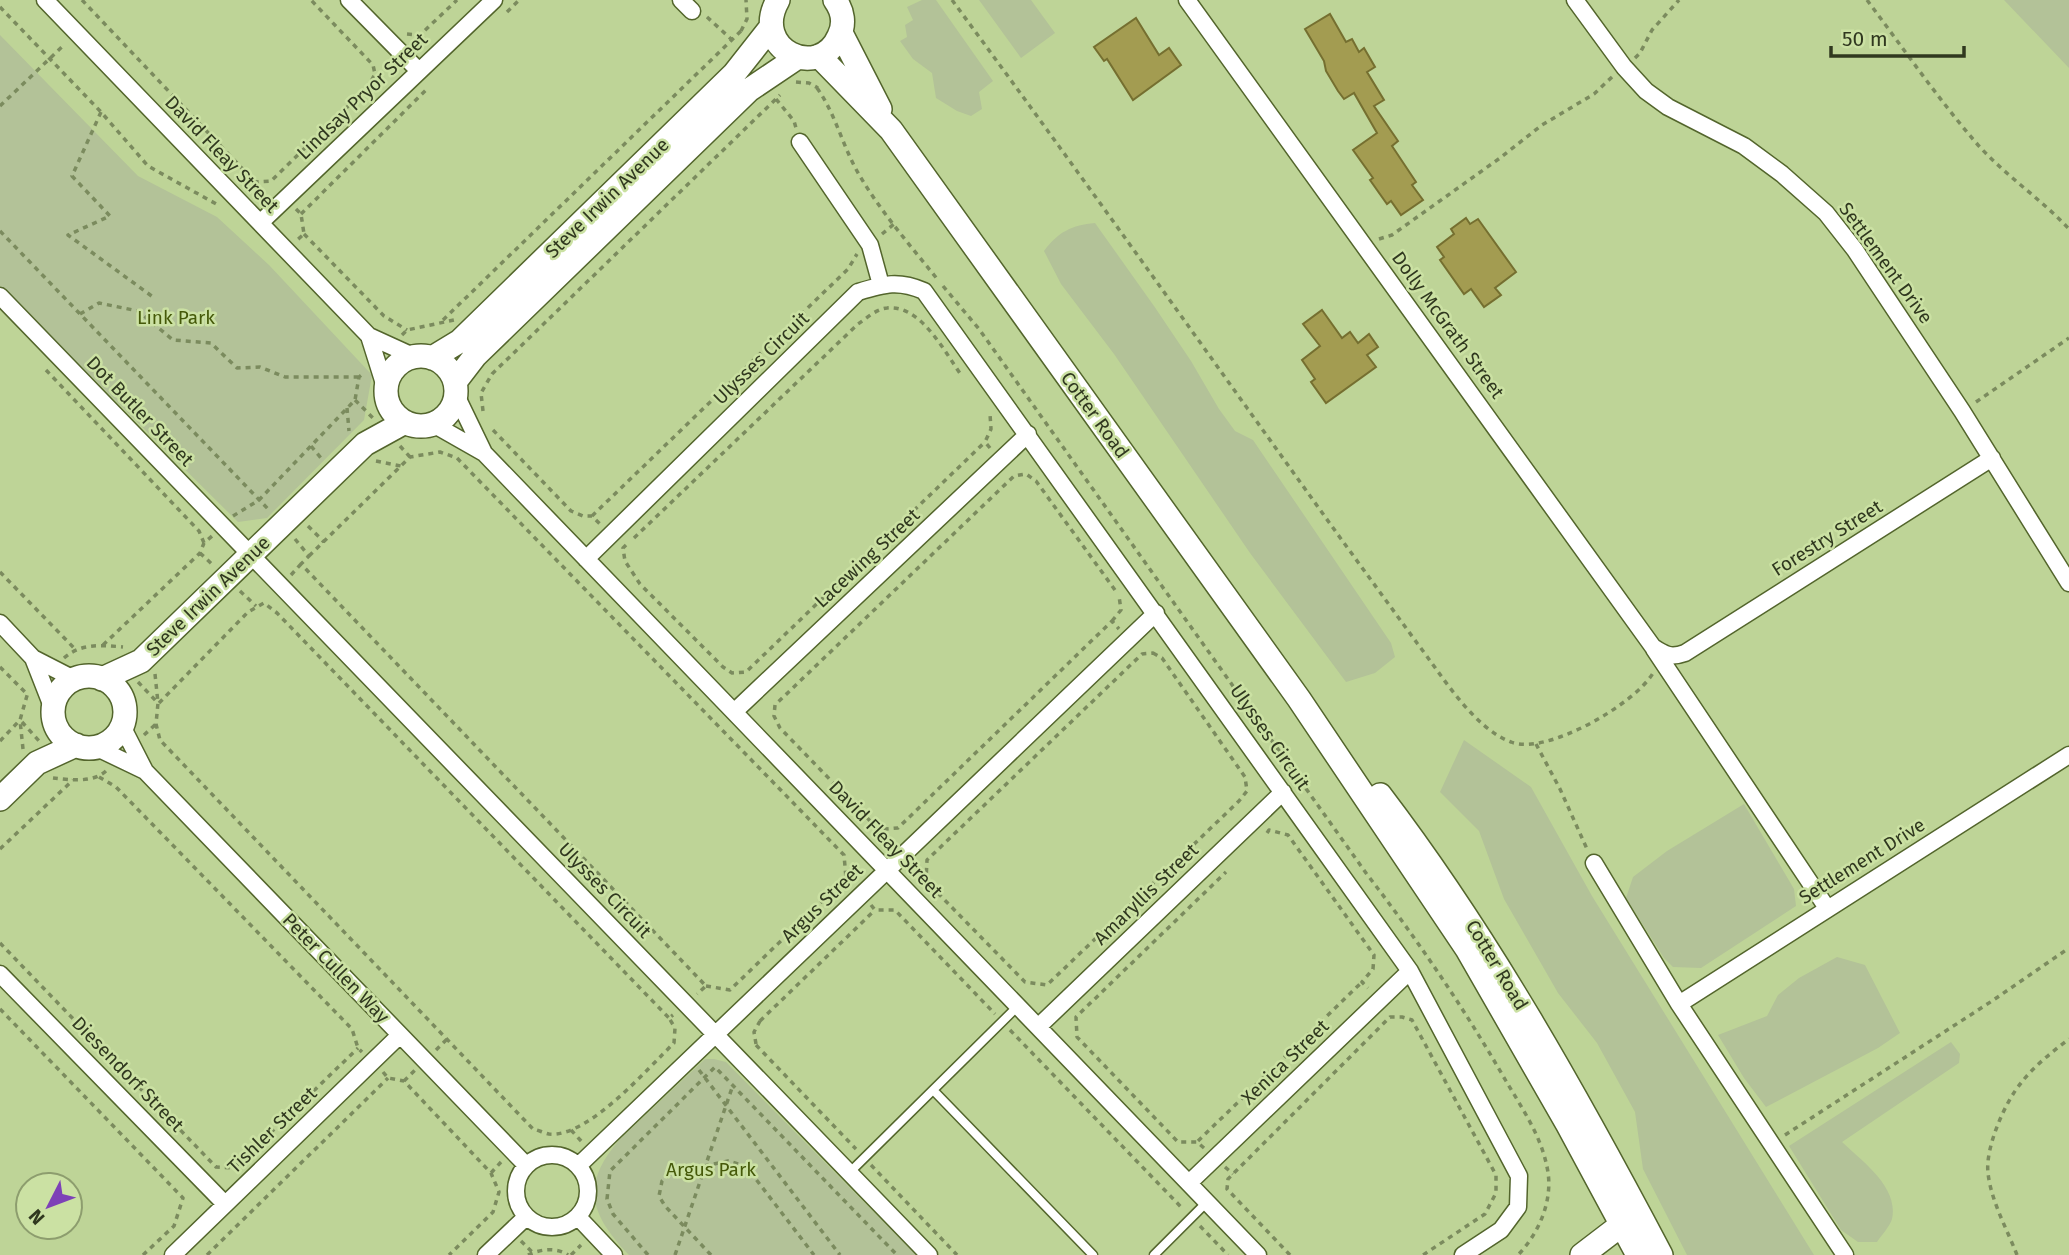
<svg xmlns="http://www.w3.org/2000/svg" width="2069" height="1255" viewBox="0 0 2069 1255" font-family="'Fira Sans',sans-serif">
	<rect width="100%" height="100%" fill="#bed497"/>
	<!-- green -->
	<path fill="#b3c298" d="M 922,0 L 936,0 L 993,81 L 979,92 L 982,109 L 971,116 L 957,111 L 936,98 L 932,73 L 913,59 L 900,41 L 907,37 L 905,25 L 913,20 L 907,7 Z
		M 979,0 L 1031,0 L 1055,33 L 1021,58 Z
		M 2004,0 L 2069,0 L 2069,68 Z
		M 0,35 L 138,176 L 217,217 L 269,265 L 372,375 L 364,420 L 267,518 L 238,522 L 0,286 Z
		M 1095,223 L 1154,306 L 1191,361 L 1219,409 L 1235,431 L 1253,440 L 1391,643 L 1395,657 L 1375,673 L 1346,682 L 1250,553 L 1114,354 L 1061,284 L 1044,251 C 1058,232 1072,225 1095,223 Z
		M 1464,740 L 1531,787 L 1592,896 L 1814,1255 L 1687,1255 L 1643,1169 L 1635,1112 L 1597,1043 L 1558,993 L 1504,899 L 1479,831 L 1440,792 Z
		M 1744,804 L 1794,889 L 1796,906 L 1701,968 L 1673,967 L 1664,958 L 1626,898 L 1633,877 L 1667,851 Z
		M 1837,957 L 1865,965 L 1900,1033 L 1878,1048 L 1766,1107 L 1744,1078 L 1718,1035 L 1767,1016 L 1778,995 L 1799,978 Z
		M 1951,1042 L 1960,1054 L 1959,1063 L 1842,1142 C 1862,1161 1899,1187 1892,1219 C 1890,1226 1881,1236 1877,1242 L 1858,1242 L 1841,1230 L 1789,1146 Z
		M 705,1059 L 714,1059 L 726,1062 L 916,1255 L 629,1255 C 590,1214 580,1185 620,1139 Z"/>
	<!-- building -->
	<path fill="#a39c51" stroke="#756f30" stroke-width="2" d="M 1330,14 L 1346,42 L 1352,39 L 1359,52 L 1364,48 L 1375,67 L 1367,72 L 1384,100 L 1374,106 L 1398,141 L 1392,146 L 1416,182 L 1412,185 L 1423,200 L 1401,215 L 1391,201 L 1387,204 L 1370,180 L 1373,178 L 1353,150 L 1377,133 L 1354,93 L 1344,99 L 1338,91 L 1326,71 L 1324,61 L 1305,29 Z
		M 1136,18 L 1159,55 L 1169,48 L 1181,65 L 1133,100 L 1107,59 L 1104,61 L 1094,47 Z
		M 1466,218 L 1470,224 L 1478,219 L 1516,272 L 1495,288 L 1501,295 L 1484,307 L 1471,289 L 1464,294 L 1440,260 L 1444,257 L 1437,247 L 1454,234 L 1451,229 Z
		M 1322,310 L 1342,338 L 1350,332 L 1358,343 L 1369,334 L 1378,347 L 1367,355 L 1376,367 L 1326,403 L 1311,382 L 1315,379 L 1302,360 L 1320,346 L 1303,324 Z"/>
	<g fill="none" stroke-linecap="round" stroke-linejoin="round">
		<defs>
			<path id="lane" d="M 933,1090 L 1093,1255
				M 849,1173 L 1018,1006
				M 1154,1255 L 1207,1202"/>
			<path id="street" d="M 45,0 L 369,336 L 415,357
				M 349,0 L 419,71
				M 681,0 L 692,11
				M 1187,0 L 1653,647 C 1665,655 1671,658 1685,653 L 1992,458
				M 1575,0 L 1624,67 L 1646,91 L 1668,107 L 1744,146 L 1782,174 L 1826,213 L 1855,250 L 1962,411 L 2069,583
				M 800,142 L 870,245 L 881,285
				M 260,223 L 494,0
				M 0,296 L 929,1255
				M 369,336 L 386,390
				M 456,395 L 484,453
				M 433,424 L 484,453 L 1258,1255
				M 586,559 L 858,292 C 885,284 898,280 924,291 L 1410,971 L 1519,1176 L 1518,1207 L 1501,1230 L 1463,1255
				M 0,623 L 33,658 L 74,679
				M 1654,649 L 1827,908
				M 33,658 L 53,709
				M 734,712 L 1028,434
				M 122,726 L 145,771 L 526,1165
				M 95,747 L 145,771
				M 1594,863 L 1679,1004 L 1845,1255
				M 0,974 L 225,1204
				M 1679,1004 L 2069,755
				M 1038,1027 L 1283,792
				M516 1191a36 36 0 1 1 72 0a36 36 0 1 1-72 0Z
				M 578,1166 L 1156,613
				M 1189,1183 L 1410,971
				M 578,1217 L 614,1255
				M 173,1255 L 400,1035
				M 486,1255 L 526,1217"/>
			<path id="secondary" d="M 778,0 C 750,49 819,82 839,36 C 845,24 843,11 835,0
				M 841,33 L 880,109
				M 819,56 L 891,130 L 1299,699 L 1467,949 L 1568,1125 L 1638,1255
				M386 391a35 35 0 1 1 70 0a35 35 0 1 1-70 0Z
				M 432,358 L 460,341 L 734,74 L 771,27
				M 455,382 L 475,356 L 749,90 L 798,57
				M53 712a36 36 0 1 1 72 0a36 36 0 1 1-72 0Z
				M 102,679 L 141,661 L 365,444 L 405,422
				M 1380,795 C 1489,938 1577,1096 1661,1255
				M 0,799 L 37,763 L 76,745
				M 1582,1255 L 1633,1216"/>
		</defs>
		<!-- lane casing -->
		<use href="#lane" stroke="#53652c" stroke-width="11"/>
		<!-- street casing -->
		<use href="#street" stroke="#53652c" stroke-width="19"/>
		<!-- secondary casing -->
		<use href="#secondary" stroke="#53652c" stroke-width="26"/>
		<!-- path -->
		<path stroke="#7b8b5e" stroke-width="3.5" stroke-dasharray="5 5" stroke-linecap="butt" d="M 82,0 L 255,182
			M 952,0 C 1082,176 1208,354 1336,532 C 1363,569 1390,606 1417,643 C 1441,674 1473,728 1511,742 C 1546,756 1635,704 1653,673
			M 1867,0 C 1903,48 1939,100 1978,145 C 2006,176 2041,199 2069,229
			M 0,7 L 101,112 L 148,166 L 218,205
			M 507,12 L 519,0
			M 707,17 L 731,39
			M 741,31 L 747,19 L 746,0
			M 407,34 L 420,35 L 457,0
			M 1635,58 L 1640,53 L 1652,30 L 1679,0
			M 796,82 L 809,83 L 818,88
			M 817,88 C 835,113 842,144 857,171 C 879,210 910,245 938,280
			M 776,99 L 794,121 L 796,128
			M 0,106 L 65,44
			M 101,112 L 72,176 L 110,216 L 68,235 L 153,297
			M 247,190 L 255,182 L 271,181 L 368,87 L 375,74 L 373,65 L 311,0
			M 296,209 L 301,214 L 304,234 L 296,241
			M 301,214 L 426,90
			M 0,231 L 269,510
			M 304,234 L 384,316 L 407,330
			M 882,234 L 894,224
			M 1379,239 L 1392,235 L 1500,158 L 1542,125 L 1594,94 L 1613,76
			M 943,286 L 979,329 L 1366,873 C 1417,939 1464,1008 1506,1081 C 1522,1108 1541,1136 1547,1167 C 1554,1198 1540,1232 1518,1255
			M 80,314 L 99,303 L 138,311 L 173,340 L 211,343 L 237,368 L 260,367 L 285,377 L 359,377
			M 443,320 L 741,31
			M 402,335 L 407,330 L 454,320
			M 46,370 L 199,531 L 204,543
			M 355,400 L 373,418
			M 1976,402 L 2069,338
			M 347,408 L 349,431
			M 483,411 L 481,393 L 492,374 L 780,95
			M 493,430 L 571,511 L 583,516 L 592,516 L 600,524
			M 311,446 L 321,458
			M 400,446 L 410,457
			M 990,448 L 985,442 L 991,429 L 990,414
			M 376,461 L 401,466
			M 233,516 L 259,500 L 355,400 L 359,377 L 364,373
			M 592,516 L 848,269 L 857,254
			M 308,526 L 324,542
			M 634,538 L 858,324 C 867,318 876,309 887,308 C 921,304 945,353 962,376
			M 295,539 L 309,556 L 301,564 L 706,986 L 697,994
			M 626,545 L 623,548 L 625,561 L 640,584 L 723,667 L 732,673 L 746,672 L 985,442
			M 200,553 L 214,566
			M 309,556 L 410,457 L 440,452 L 457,458 L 844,855 L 846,878 L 851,884
			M 0,572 L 74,648
			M 291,575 L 301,564
			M 1115,590 L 1036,481 L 1026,474 L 1014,476 L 775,705 L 774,716 L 780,728 L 875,826 L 886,829 L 898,828 L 1112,621 L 1119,629
			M 240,591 L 256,606
			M 1112,621 L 1121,610 L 1119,596
			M 103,645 L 200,553 L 204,543 L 212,536
			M 1153,653 L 1162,658 L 1245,777 L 1247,791 L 1239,801 L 1047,985 L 1025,982 L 926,881 L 927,860 L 1142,654 Z
			M 64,658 C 81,643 101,645 123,647
			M 0,667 L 26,693
			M 155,674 L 158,703 L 156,724 L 160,740 L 533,1129 C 538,1130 544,1133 549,1134 C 588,1138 647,1069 674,1043 L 675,1028 L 669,1018 L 673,1015
			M 138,682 L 157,702
			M 159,703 L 248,612 L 264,603 L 277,613 L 669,1018
			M 22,722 L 40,742
			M 144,735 L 156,724
			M 0,741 L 20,720
			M 1536,744 L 1560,789 L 1587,849
			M 23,749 L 20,720 L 28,692
			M 99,777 L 116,787 L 352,1029 L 358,1048 L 362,1052
			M 53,778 C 70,780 93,783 106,771
			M 1267,833 L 1269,830 L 1288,835 L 1374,955 L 1373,969 L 1362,982 L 1368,988
			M 0,849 L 73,780
			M 871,905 L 875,910 L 895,910 L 995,1014
			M 0,943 L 216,1167 L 234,1168 L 358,1048
			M 706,986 L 730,990 L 846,878
			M 0,1009 L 183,1198 L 174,1226 L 143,1255
			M 760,1021 L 875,910
			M 1010,1030 L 1182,1208
			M 756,1044 L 754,1032 L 760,1021 L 758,1019
			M 756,1045 L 856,1149
			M 436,1050 L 447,1039
			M 699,1070 L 840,1255
			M 383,1072 L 388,1078 L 404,1081 L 491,1173 L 499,1192 L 493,1212 L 449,1255
			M 404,1081 L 415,1070
			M 571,1130 L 582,1142
			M 1785,1135 L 1992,1001 L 2069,948
			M 1198,1141 L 1362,982
			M 1204,1148 L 1197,1142 L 1178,1142 L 1077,1037 L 1076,1017 L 1226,872
			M 871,1165 L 957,1255
			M 1225,1167 L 1233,1174
			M 491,1173 L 501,1162
			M 1200,1226 L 1228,1255
			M 521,1241 L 532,1252
			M 207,1255 L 388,1078
			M 528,1255 C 540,1249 557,1247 568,1255
			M 571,1255 L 581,1245
			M 648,1255 L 613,1214 L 607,1199 L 610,1171 L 715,1067 L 897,1255
			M 675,1255 L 733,1085
			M 711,1255 L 665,1206 L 659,1196 L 662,1181 L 671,1173 L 728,1161 L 742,1165 L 752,1174 L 814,1255
			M 1290,1255 L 1227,1189 L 1228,1179 L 1390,1017 L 1402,1017 L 1412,1020 L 1496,1175 L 1496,1193 L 1485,1214 L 1423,1255
			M 2017,1255 C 2007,1229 1991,1201 1988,1173 C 1985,1148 2005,1102 2021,1083 C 2034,1066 2052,1052 2069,1039"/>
		<!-- lane -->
		<use href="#lane" stroke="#fff" stroke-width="8"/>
		<!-- street -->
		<use href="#street" stroke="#fff" stroke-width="16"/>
		<!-- secondary -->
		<use href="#secondary" stroke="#fff" stroke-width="23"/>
	</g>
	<g text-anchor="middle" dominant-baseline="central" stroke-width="5" stroke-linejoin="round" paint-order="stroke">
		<!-- street labels -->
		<g font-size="19" fill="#30381f" stroke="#cbe1a3">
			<text transform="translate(362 96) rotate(-44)">Lindsay Pryor Street</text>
			<text transform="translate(222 154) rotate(46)">David Fleay Street</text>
			<text transform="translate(607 198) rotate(-44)">Steve Irwin Avenue</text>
			<text transform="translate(1886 263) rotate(54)">Settlement Drive</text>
			<text transform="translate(1448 325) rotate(54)">Dolly McGrath Street</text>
			<text transform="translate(761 358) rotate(-44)">Ulysses Circuit</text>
			<text transform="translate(140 411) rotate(46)">Dot Butler Street</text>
			<text transform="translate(1095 415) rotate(54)">Cotter Road</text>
			<text transform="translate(1827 538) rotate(-32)">Forestry Street</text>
			<text transform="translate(867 558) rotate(-43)">Lacewing Street</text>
			<text transform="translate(208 596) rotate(-44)">Steve Irwin Avenue</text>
			<text transform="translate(1270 737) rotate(55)">Ulysses Circuit</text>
			<text transform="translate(886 839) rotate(46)">David Fleay Street</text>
			<text transform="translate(1862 861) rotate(-32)">Settlement Drive</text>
			<text transform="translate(605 890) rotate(46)">Ulysses Circuit</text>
			<text transform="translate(1146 894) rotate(-44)">Amaryllis Street</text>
			<text transform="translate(822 903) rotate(-44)">Argus Street</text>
			<text transform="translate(1497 965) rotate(59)">Cotter Road</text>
			<text transform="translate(336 968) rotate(46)">Peter Cullen Way</text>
			<text transform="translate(1285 1062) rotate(-44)">Xenica Street</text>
			<text transform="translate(128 1074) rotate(46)">Diesendorf Street</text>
			<text transform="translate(272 1130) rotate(-44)">Tishler Street</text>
		</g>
		<!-- park labels -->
		<g font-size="19" fill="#455909" stroke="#cbe1a3">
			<text x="176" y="317">Link Park</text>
			<text x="711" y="1169">Argus Park</text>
		</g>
	</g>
	<!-- north arrow -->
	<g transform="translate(49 1206) rotate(228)"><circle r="33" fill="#cbe1a3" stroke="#8d9d6e" stroke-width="2"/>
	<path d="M0-5L12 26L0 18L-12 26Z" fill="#7d41b7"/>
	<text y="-10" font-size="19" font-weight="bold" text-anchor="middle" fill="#30381f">N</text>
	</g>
	<!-- scale -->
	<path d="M1831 46v10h133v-10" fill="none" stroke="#30381f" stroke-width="3.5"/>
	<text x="1842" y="46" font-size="21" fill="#30381f" stroke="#cbe1a3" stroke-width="5" paint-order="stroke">50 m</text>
</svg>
